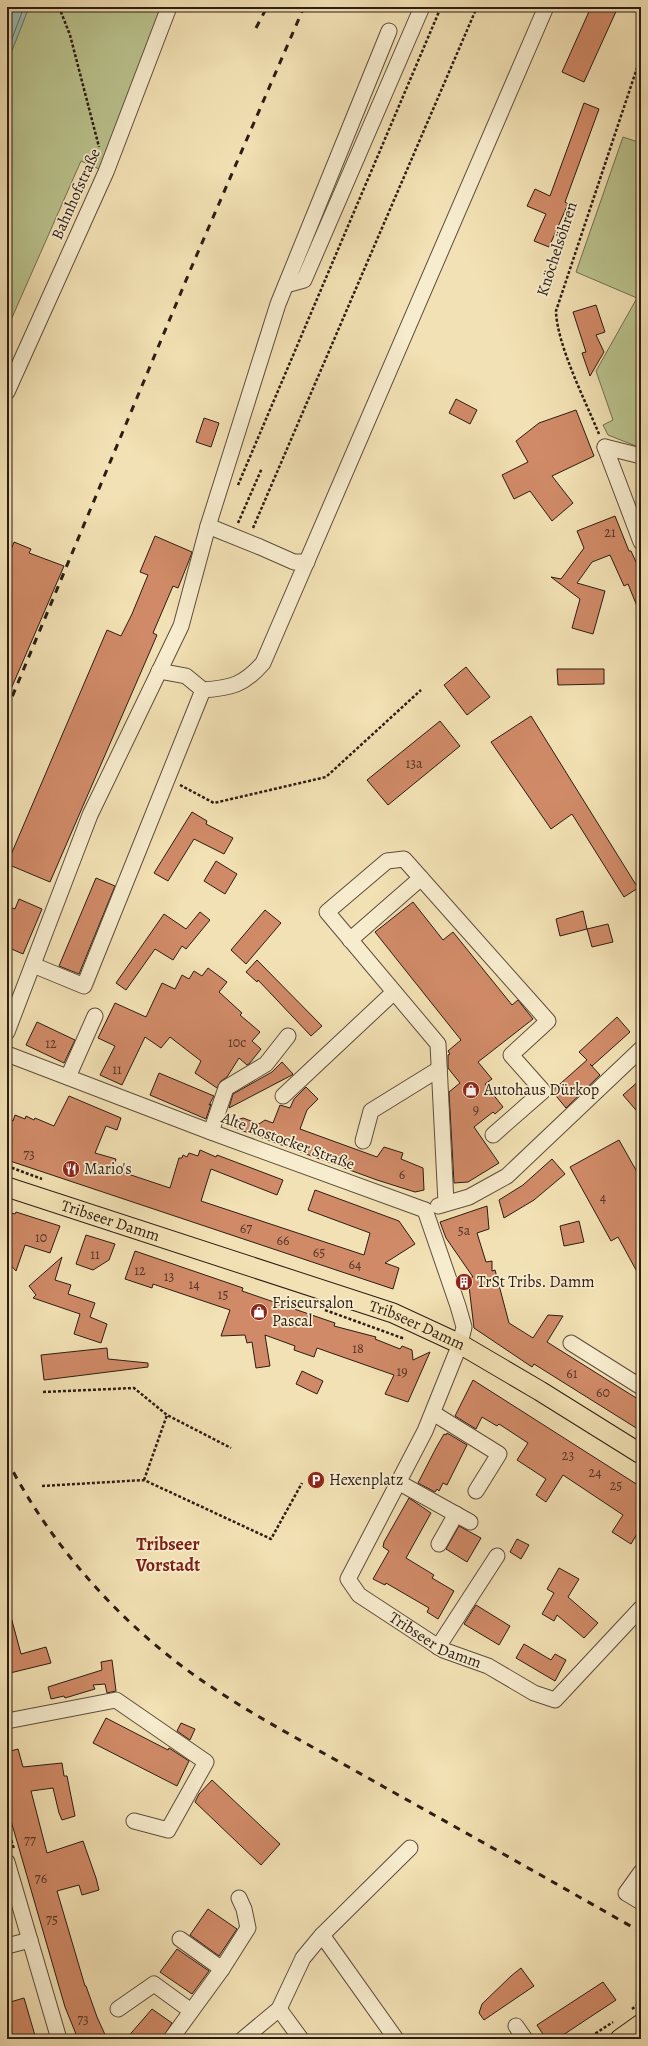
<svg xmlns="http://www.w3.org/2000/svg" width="648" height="2046" viewBox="0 0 648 2046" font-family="Alegreya,serif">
	<rect width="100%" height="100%" fill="#f2e1b4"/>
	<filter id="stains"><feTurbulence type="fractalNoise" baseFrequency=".005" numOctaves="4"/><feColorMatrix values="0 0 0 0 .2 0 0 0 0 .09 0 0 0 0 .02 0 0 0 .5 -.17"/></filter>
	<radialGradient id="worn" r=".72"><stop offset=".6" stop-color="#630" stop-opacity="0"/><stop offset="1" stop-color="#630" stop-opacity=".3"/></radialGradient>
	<!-- green -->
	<path fill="#bac38e" stroke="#737052" d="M 29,7 L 169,7 L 106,172 L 81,161 L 7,329 L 7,63 Z
		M 623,137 L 641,143 L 641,448 L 608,435 L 603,425 L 613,420 L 596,371 L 637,298 L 576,272 Z"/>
	<!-- water -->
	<path fill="#9cbcb3" stroke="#6f7c74" d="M 7,7 L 29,7 L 7,63 Z"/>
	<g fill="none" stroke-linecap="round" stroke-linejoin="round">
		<!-- shore -->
		<path stroke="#646c64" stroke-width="1" d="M 7,52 L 24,7"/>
	</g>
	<!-- building -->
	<path fill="#d08a67" stroke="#2c1c15" d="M 591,7 L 618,7 L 584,82 L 562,72 Z
		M 584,103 L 599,109 L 565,202 L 568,204 L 549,247 L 534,241 L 546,214 L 527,206 L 535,189 L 550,196 Z
		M 596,305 L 605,332 L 596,335 L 604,352 L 590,376 L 582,353 L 586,352 L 573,312 Z
		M 456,399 L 477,410 L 470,424 L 449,413 Z
		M 576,410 L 594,456 L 552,476 L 573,503 L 552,521 L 530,491 L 514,499 L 502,475 L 528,462 L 516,441 L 539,423 Z
		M 204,418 L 219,423 L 211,447 L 196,442 Z
		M 615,516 L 629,551 L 631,551 L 641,573 L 641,616 L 628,584 L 624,586 L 610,555 L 592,562 L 577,583 L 605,591 L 593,634 L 572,628 L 580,599 L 551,577 L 561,579 L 584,548 L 577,531 Z
		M 155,536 L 192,552 L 190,558 L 178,588 L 173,586 L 153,633 L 157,635 L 151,649 L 50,882 L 7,864 L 107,630 L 121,636 L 132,614 L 148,575 L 140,572 Z
		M 14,542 L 31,549 L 29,553 L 64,566 L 8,696 L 7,560 Z
		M 466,667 L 490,697 L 467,715 L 444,685 Z
		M 557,669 L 604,669 L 604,684 L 558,685 Z
		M 531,716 L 638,888 L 624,897 L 572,814 L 551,829 L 491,742 Z
		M 440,721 L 460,746 L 388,805 L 367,780 Z
		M 192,812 L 207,821 L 206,824 L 233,838 L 224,854 L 194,839 L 168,881 L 154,873 Z
		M 216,861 L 237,874 L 225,894 L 204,881 Z
		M 96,878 L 115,886 L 79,974 L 59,966 Z
		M 19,899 L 42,909 L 23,954 L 7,947 L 7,906 L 15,909 Z
		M 413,902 L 443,940 L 453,932 L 512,1005 L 518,1000 L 533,1019 L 478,1062 L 492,1079 L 485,1084 L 503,1107 L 495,1114 L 493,1112 L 474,1127 L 499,1163 L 468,1182 L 454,1183 L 449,1092 L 460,1083 L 448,1068 L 448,1055 L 450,1054 L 448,1051 L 461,1040 L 375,932 Z
		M 265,910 L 281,923 L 246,964 L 231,950 Z
		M 583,911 L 587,929 L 560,936 L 556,919 Z
		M 200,912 L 210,920 L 186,949 L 182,946 L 173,960 L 155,949 L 126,990 L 116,983 L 164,914 L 186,929 Z
		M 608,924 L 613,942 L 592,947 L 587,929 Z
		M 257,960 L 322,1026 L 311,1036 L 258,980 L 257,982 L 246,972 Z
		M 208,968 L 227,982 L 219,992 L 242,1013 L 240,1015 L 260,1032 L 252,1041 L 261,1049 L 249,1064 L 247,1065 L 239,1058 L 227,1077 L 221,1081 L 217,1088 L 195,1073 L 201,1061 L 170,1037 L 161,1048 L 145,1037 L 122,1085 L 100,1075 L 115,1046 L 98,1038 L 115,1003 L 146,1017 L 162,983 L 175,989 L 182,975 L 189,979 L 194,971 L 202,976 Z
		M 617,1017 L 630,1032 L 592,1066 L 590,1064 L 600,1075 L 566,1108 L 552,1091 L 587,1060 L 579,1052 Z
		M 37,1022 L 75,1040 L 64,1063 L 26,1045 Z
		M 282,1062 L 293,1074 L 292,1075 L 229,1108 L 233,1094 L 272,1072 Z
		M 159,1073 L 214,1096 L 209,1105 L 211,1104 L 206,1119 L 150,1095 Z
		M 641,1079 L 641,1116 L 623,1095 Z
		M 306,1087 L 318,1099 L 307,1110 L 300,1129 L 377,1157 L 384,1147 L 403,1153 L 401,1159 L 423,1168 L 424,1190 L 415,1192 L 377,1180 L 224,1124 L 243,1118 L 259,1124 L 265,1120 L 273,1123 L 280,1105 L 290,1108 L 294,1099 Z
		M 69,1096 L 121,1118 L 117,1130 L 106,1126 L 95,1153 L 116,1159 L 113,1169 L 170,1188 L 179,1158 L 182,1158 L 183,1155 L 187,1157 L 189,1153 L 198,1156 L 200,1150 L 216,1157 L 217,1155 L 283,1180 L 277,1195 L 211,1169 L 201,1201 L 364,1255 L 370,1233 L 308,1210 L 315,1190 L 399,1221 L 415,1244 L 385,1263 L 399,1268 L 393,1289 L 7,1160 L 7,1119 L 13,1121 L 15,1115 L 25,1119 L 26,1116 L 34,1120 L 35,1118 L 54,1126 Z
		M 619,1140 L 641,1179 L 641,1224 L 636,1227 L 641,1235 L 641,1279 L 618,1237 L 611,1241 L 570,1167 Z
		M 552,1159 L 565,1174 L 534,1200 L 504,1218 L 499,1200 L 523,1185 Z
		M 487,1206 L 489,1229 L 477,1233 L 486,1262 L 492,1261 L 492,1271 L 495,1270 L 509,1323 L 533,1338 L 548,1315 L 563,1316 L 547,1342 L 641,1401 L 641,1431 L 534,1364 L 532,1367 L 474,1328 L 468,1278 L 473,1277 L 446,1238 L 440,1222 Z
		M 7,1212 L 15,1214 L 16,1212 L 60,1226 L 50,1253 L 25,1245 L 16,1271 L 7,1261 Z
		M 579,1221 L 584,1242 L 564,1246 L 560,1226 Z
		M 86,1235 L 115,1244 L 109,1260 L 93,1270 L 76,1264 Z
		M 135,1251 L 243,1288 L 242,1291 L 335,1323 L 334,1326 L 376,1337 L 375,1339 L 400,1349 L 402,1346 L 412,1350 L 413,1360 L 430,1352 L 408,1402 L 385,1394 L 394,1375 L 317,1348 L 314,1357 L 294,1350 L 295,1346 L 265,1335 L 270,1366 L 256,1368 L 252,1342 L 247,1343 L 245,1335 L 221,1336 L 230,1310 L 153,1284 L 152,1288 L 125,1279 Z
		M 62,1257 L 55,1280 L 71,1285 L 68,1294 L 95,1303 L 90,1317 L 107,1324 L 101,1343 L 74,1334 L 80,1314 L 33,1298 L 36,1295 L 29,1286 Z
		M 107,1348 L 108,1359 L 148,1363 L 148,1367 L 44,1380 L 41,1355 Z
		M 302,1371 L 323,1381 L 317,1394 L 296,1384 Z
		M 473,1380 L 641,1487 L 641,1527 L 631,1544 L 612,1532 L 623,1515 L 563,1475 L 546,1502 L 536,1495 L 546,1479 L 517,1460 L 528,1443 L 499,1424 L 497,1426 L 482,1417 L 476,1429 L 455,1416 Z
		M 447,1433 L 467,1445 L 447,1485 L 443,1483 L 439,1491 L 437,1489 L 435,1492 L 418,1483 L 436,1448 L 444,1434 L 446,1435 Z
		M 409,1498 L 431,1513 L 406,1558 L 434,1575 L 432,1578 L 454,1591 L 438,1619 L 427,1612 L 429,1608 L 386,1583 L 385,1585 L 373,1579 L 389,1551 L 383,1547 L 384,1542 Z
		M 459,1526 L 481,1538 L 467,1562 L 446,1549 Z
		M 517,1539 L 529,1545 L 521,1559 L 510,1552 Z
		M 559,1568 L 579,1579 L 568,1597 L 598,1623 L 584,1638 L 557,1615 L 554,1621 L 542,1614 L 554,1593 L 547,1589 Z
		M 476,1605 L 510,1626 L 499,1645 L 464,1624 Z
		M 7,1617 L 11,1617 L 21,1654 L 46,1647 L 51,1663 L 10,1673 L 7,1663 Z
		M 524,1644 L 551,1660 L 555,1654 L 566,1660 L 555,1681 L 516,1658 Z
		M 112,1660 L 116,1691 L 107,1693 L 105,1684 L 93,1685 L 95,1689 L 65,1698 L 64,1696 L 51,1699 L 48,1687 L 102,1670 L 101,1662 Z
		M 106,1718 L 168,1750 L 169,1748 L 189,1761 L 177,1786 L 93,1743 Z
		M 181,1723 L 195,1729 L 190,1740 L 177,1731 Z
		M 18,1749 L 23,1767 L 62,1763 L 64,1776 L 67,1776 L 75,1816 L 62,1820 L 59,1813 L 53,1788 L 31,1791 L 47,1853 L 83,1841 L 96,1878 L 99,1890 L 82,1895 L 79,1885 L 57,1891 L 85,1986 L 86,1986 L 97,2017 L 107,2039 L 78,2039 L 65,2007 L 7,1807 L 7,1752 Z
		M 212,1780 L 280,1844 L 261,1865 L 195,1802 L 199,1794 Z
		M 208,1909 L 237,1929 L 219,1956 L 190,1935 Z
		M 177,1949 L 209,1971 L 192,1994 L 160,1972 Z
		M 521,1968 L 534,1986 L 484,2020 L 479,2013 L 482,2004 L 511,1976 Z
		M 603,1982 L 616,2000 L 557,2039 L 546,2039 L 537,2025 Z
		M 24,1998 L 36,2039 L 11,2039 L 7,2027 L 7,2003 Z
		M 152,2009 L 172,2023 L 162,2039 L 126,2039 Z"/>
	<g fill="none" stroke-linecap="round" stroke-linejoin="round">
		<defs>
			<g id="minor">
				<path d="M 286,285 L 304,280 L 422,7"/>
				<path d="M 7,392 L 106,172 L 169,7"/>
				<path d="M 605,447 L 641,542"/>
				<path d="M 605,447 L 641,456"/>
				<path d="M 208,526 L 260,547 L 294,562 L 307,562"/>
				<path d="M 159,671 L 186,676 L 203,690 C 231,688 244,685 263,663 L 546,7"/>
				<path d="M 350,940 L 421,878"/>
				<path d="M 33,965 L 84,986 L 203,690"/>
				<path d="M 7,1032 L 90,815 L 181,626 L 208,526 L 278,304 L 389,31"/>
				<path d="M 7,1054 L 211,1132 L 425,1210"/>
				<path d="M 68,1077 L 95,1016"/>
				<path d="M 283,1096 L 394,992"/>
				<path d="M 211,1132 L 226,1088 L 266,1064 L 288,1036"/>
				<path d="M 363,1141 L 371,1111 L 439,1069"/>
				<path d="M 446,1203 L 438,1044 L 327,912 L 387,861 L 404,859 L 548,1021 L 511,1055 L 543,1091 L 493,1135"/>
				<path d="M 438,1206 L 469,1197 L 507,1176 L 641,1049"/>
				<path id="s1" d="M 425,1210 L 458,1306 L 464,1327 L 460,1344 L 425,1431 L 348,1579 L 359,1595 L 443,1650 L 488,1666 L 534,1693 L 555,1700 L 641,1608"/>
				<path d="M 571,1343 L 641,1387"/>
				<path d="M 433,1413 L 499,1454 L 476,1491"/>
				<path d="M 398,1482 L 470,1522"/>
				<path d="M 439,1544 L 456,1514"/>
				<path d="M 438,1647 L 497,1556"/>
				<path d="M 7,1721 L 116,1700 L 206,1762 L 168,1830 L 134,1821"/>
				<path d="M 7,1862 L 59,2039"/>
				<path d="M 641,1872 L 626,1893 L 641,1902"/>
				<path d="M 322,1935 L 410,1848"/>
				<path d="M 180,1939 L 222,1969"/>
				<path d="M 7,1946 L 30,1940"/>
				<path d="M 118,2009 L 154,1984 L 191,2011"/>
				<path d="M 279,2009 L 301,2039"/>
				<path d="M 516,2026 L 525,2039"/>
				<path d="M 171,2039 L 222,1969 L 248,1928 L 244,1909 L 239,1898"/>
				<path d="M 243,2039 L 279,2009 L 303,1958 L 322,1935 L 396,2039"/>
			</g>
			<g id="major">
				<path id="s2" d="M 7,1187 L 393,1313 L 460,1344 L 540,1391 L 641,1454"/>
				<path d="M 620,2039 L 641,2024"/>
			</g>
		</defs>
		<!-- minor casing -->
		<use href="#minor" stroke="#5e4d3d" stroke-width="17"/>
		<!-- major casing -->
		<use href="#major" stroke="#2c1c15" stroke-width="21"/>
		<!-- path -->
		<path stroke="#2c1c15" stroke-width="2.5" stroke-dasharray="3 2" stroke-linecap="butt" d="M 59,7 L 70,35 L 99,147
			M 599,434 C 585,400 557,345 556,311 L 641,56
			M 238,485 L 441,7
			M 238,523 L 262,468
			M 253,528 L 477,7
			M 180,785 L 214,803 L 326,777 L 421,690
			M 7,1166 L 42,1179
			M 325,1310 L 405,1339
			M 43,1392 L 134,1388 L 167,1415 L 231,1448
			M 144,1480 L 167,1415
			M 42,1486 L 144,1480 L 271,1539 L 302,1483
			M 638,1644 L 641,1639
			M 7,1826 L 14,1849
			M 632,2009 L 641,2002
			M 587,2039 L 613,2022"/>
		<!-- minor -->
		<use href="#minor" stroke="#f7ecce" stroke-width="15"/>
		<!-- major -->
		<use href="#major" stroke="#f2e1b4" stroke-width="19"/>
		<!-- rail -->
		<path stroke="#2c1c15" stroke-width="3" stroke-dasharray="7 7" stroke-linecap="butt" d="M 256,28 L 267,7
			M 7,709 L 192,266 L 304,7
			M 7,1460 C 52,1548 125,1629 207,1684 C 263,1722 325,1753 384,1787 C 470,1835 555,1883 641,1932"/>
	</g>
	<!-- icons -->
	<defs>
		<symbol id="shop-disc" viewBox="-11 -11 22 22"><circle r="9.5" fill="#8f2418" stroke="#f7ecce"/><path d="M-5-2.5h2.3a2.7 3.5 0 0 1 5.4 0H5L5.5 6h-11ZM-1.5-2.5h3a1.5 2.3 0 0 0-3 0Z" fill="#fff"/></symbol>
		<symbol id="restaurant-disc" viewBox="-11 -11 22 22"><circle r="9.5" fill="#8f2418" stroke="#f7ecce"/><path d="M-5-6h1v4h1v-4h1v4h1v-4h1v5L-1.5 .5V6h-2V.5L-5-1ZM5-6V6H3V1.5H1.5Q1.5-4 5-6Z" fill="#fff"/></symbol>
		<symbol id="building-disc" viewBox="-11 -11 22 22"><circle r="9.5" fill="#8f2418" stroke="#f7ecce"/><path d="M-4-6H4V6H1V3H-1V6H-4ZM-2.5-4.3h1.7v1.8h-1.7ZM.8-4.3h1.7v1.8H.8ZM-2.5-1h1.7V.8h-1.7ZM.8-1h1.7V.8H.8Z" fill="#fff"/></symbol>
		<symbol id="parking-disc" viewBox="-11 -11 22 22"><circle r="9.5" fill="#8f2418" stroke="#f7ecce"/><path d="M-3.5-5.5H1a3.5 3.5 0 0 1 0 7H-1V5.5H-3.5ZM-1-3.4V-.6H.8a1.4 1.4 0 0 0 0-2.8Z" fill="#fff"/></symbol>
	</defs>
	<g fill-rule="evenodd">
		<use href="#shop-disc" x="461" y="1080" width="20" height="20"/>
		<use href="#restaurant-disc" x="61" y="1159" width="20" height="20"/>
		<use href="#building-disc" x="454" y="1272" width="20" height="20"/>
		<use href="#shop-disc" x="249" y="1302" width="20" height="20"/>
		<use href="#parking-disc" x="306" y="1470" width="20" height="20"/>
	</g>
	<g text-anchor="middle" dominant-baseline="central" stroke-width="3.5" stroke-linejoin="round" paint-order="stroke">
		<!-- number labels -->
		<g font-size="14" fill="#55382a">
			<text x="610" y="532">21</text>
			<text x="414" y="763">13a</text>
			<text x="237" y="1042">10c</text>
			<text x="51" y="1043">12</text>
			<text x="117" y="1069">11</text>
			<text x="476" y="1109">9</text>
			<text x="29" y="1154">73</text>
			<text x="402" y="1174">6</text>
			<text x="603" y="1197">4</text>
			<text x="246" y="1228">67</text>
			<text x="464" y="1230">5a</text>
			<text x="41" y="1237">10</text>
			<text x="283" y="1240">66</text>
			<text x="319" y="1252">65</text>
			<text x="95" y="1254">11</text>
			<text x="355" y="1264">64</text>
			<text x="140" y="1270">12</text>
			<text x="169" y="1276">13</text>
			<text x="194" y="1284">14</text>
			<text x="223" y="1294">15</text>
			<text x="358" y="1348">18</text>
			<text x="402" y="1371">19</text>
			<text x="572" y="1373">61</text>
			<text x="603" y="1392">60</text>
			<text x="568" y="1455">23</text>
			<text x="595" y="1472">24</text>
			<text x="616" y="1485">25</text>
			<text x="30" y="1840">77</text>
			<text x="41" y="1878">76</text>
			<text x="52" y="1919">75</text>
			<text x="83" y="2019">73</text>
		</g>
		<!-- street labels -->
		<g font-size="16" fill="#2c1c15" stroke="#f7ecce">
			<text transform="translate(76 194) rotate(-66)">Bahnhofstraße</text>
			<text transform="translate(557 249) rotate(-72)">Knöchelsöhren</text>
			<text transform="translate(288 1141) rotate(20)">Alte Rostocker Straße</text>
			<text stroke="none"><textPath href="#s2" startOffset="109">Tribseer Damm</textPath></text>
			<text stroke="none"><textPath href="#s2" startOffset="433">Tribseer Damm</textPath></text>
			<text stroke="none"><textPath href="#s1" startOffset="510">Tribseer Damm</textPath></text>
		</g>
		<!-- poi labels -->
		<g font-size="16" fill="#2c1c15" stroke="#f7ecce" text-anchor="start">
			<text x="484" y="1090">Autohaus Dürkop</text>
			<text x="84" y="1169">Mario's</text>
			<text x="477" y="1282">TrSt Tribs. Damm</text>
			<text x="272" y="1303">Friseursalon<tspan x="272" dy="18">Pascal</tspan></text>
			<text x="329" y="1480">Hexenplatz</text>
		</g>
		<!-- quarter labels -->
		<g font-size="18" font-weight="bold" fill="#7a1f14" stroke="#f7ecce">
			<text x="168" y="1544">Tribseer<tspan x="168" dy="21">Vorstadt</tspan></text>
		</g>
	</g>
	<!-- margin -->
	<rect width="648" height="2046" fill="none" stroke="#f2e1b4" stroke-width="24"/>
	<rect x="8" y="8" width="632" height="2030" fill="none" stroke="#2c1c15" stroke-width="2"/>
	<rect x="12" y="12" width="624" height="2022" fill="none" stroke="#2c1c15"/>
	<rect width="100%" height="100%" filter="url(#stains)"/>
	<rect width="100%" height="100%" fill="url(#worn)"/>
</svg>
